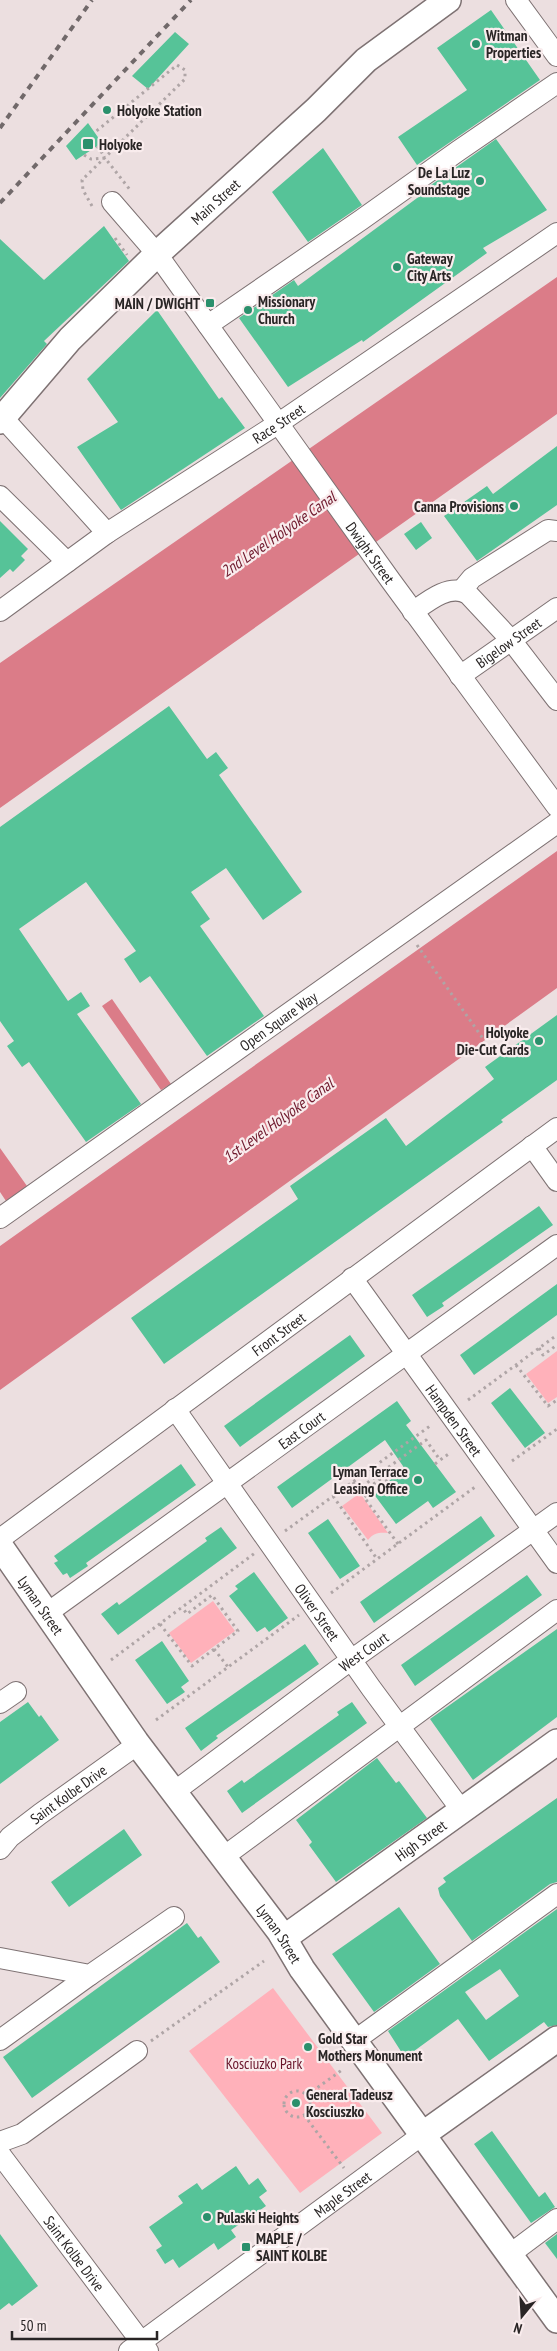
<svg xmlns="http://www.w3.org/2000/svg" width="557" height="2351" viewBox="0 0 557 2351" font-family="'PT Sans Narrow',sans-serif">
	<rect width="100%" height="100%" fill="#ecdfe0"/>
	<!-- green -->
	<path fill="#ffb1ba" d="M 557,1351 L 557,1397 L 548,1403 L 526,1374 Z
		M 360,1493 L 388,1533 C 380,1532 373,1533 368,1540 L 342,1506 Z
		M 213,1601 L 235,1631 L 191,1663 L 169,1633 Z
		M 273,1988 L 382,2133 L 300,2193 L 189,2051 Z"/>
	<!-- water -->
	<path fill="#db7c88" d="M 557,277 L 557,414 L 0,808 L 0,663 Z
		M 557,851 L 557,988 L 0,1390 L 0,1246 Z
		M 112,999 L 171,1084 L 161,1090 L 102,1006 Z
		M 0,1148 L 27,1186 L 6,1201 L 0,1192 Z"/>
	<!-- building -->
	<path fill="#56c398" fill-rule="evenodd" d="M 491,10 L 540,80 L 417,165 L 398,137 L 467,90 L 437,48 Z
		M 175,32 L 189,44 L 148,89 L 132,76 Z
		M 88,123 L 102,143 L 76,160 L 66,146 Z
		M 496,139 L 547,210 L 483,248 L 487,253 L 363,342 L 362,340 L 288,387 L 239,318 L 294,280 L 298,286 L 432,187 L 431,185 Z
		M 323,148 L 362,205 L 308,242 L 272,192 Z
		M 104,226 L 129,261 L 44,341 L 47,344 L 0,398 L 0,239 L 44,280 Z
		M 157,310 L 219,399 L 222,397 L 245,428 L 121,510 L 77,447 L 118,422 L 87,379 Z
		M 557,446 L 557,505 L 477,561 L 444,516 L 487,486 L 493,494 Z
		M 0,521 L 28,549 L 21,556 L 25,560 L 13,572 L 10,569 L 0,578 Z
		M 421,522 L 432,538 L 416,550 L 404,534 Z
		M 169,706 L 207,759 L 216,752 L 228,768 L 219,775 L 302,892 L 263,920 L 226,868 L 191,892 L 210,919 L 200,926 L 264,1016 L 207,1056 L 150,976 L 140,983 L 124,959 L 136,951 L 86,882 L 19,929 L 68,1001 L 81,992 L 90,1006 L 77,1014 L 141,1104 L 86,1142 L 29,1062 L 22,1067 L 7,1046 L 14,1041 L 0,1021 L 0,827 Z
		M 557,1015 L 557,1080 L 501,1120 L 503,1122 L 164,1364 L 131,1318 L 298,1199 L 290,1186 L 386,1118 L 406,1146 L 494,1079 L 485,1067 Z
		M 539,1206 L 553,1225 L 442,1303 L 444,1306 L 427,1317 L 412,1295 Z
		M 557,1284 L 557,1315 L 474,1375 L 460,1355 Z
		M 350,1335 L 365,1356 L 240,1447 L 224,1426 Z
		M 510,1388 L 545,1433 L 525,1448 L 491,1403 Z
		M 397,1401 L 411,1421 L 406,1425 L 456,1492 L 433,1508 L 428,1501 L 396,1524 L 373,1493 L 405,1469 L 385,1440 L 292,1508 L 277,1487 Z
		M 181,1464 L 196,1485 L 86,1563 L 88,1566 L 70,1578 L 67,1573 L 63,1575 L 54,1563 L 58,1561 L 54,1556 Z
		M 481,1516 L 495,1536 L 374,1623 L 360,1602 Z
		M 328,1519 L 360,1566 L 340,1579 L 308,1533 Z
		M 221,1527 L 237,1548 L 118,1635 L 101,1614 L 117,1602 L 119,1605 L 207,1541 L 205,1538 Z
		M 254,1572 L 288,1618 L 269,1632 L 265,1627 L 257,1632 L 229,1596 L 238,1589 L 235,1586 Z
		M 527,1575 L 542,1595 L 415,1686 L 401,1665 Z
		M 557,1629 L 557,1717 L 473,1780 L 430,1719 Z
		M 162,1641 L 189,1681 L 181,1687 L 185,1692 L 167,1704 L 135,1660 Z
		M 305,1644 L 319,1664 L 216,1736 L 218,1738 L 201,1751 L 185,1728 Z
		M 28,1702 L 39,1717 L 41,1715 L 59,1740 L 0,1784 L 0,1722 Z
		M 352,1702 L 367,1723 L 242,1813 L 227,1791 L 242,1780 L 244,1783 L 339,1715 L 337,1712 Z
		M 377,1758 L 396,1783 L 399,1781 L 427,1818 L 336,1882 L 309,1845 L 312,1842 L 296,1820 Z
		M 557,1798 L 557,1882 L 550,1884 L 472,1941 L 440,1896 L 438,1888 L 446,1882 L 443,1878 Z
		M 124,1829 L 142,1855 L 69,1907 L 51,1882 Z
		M 399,1907 L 440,1964 L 374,2012 L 332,1954 Z
		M 557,1909 L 557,2025 L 548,2027 L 544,2022 L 489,2061 L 458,2019 L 410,2054 L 402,2053 L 388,2031 ZM 500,1969 L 519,1996 L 486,2020 L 465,1992 Z
		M 187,1923 L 198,1938 L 201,1936 L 220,1962 L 32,2098 L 3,2057 Z
		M 492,2131 L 539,2197 L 545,2192 L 555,2207 L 531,2223 L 474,2144 Z
		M 236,2166 L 249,2185 L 258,2178 L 267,2191 L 259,2197 L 266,2206 L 231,2230 L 236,2237 L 218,2250 L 214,2243 L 179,2268 L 173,2259 L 165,2264 L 156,2250 L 162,2246 L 149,2227 L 183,2203 L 178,2196 L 197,2183 L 202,2190 Z
		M 0,2234 L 38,2286 L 12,2306 L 9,2303 L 0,2310 Z
		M 557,2234 L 557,2259 L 545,2243 Z"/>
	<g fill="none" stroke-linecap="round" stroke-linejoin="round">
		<defs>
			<g id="minor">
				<path d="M 516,0 L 557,56"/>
				<path id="s1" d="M 112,202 L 157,254 L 391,581 L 557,807"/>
				<path d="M 208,325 L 361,220 L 458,151 L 557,83"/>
				<path d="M 3,418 L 107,533"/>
				<path d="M 0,496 L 67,562"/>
				<path d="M 462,590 L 472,578 L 548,530 L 557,531"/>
				<path id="s2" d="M 0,611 L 107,533 L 279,423 L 557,233"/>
				<path d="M 413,612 C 428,601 450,583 468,594 L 511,640 L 557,700"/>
				<path id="s3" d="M 460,676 L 557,608"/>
				<path d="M 532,1146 L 557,1181"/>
				<path id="s4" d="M 0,1218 L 557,823"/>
				<path id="s5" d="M 352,1278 L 557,1563"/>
				<path id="s6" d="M 175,1409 L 371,1688 L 462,1811"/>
				<path id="s7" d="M 0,1539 L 557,1128"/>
				<path id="s8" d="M 46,1614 L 557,1245"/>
				<path d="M 0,1703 L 16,1692"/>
				<path id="s9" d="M 174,1792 L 340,1668 L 557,1513"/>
				<path id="s10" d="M 0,1849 L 10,1837 L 40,1814 L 138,1744"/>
				<path d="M 222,1858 L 557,1610"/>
				<path d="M 0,1958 L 90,1975 L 174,1917"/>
				<path d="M 0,2040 L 90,1975"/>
				<path d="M 354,2041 L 557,1894"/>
				<path d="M 0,2142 L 22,2134 L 137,2051"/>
				<path id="s11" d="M 0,2154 L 148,2351"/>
				<path d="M 509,2255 L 557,2219"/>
				<path id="s12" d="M 129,2351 L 422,2135"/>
			</g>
			<g id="major">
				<path id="s13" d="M 0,421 L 70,339 L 157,254 L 316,110 L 366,60 L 448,0"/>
				<path id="s14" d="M 0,1546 L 136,1742 L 280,1932 L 302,1969 L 557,2320"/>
				<path id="s15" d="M 284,1938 L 557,1742"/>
				<path d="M 422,2135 L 557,2039"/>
			</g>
		</defs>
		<!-- minor casing -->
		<use href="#minor" stroke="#7e7273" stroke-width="22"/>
		<!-- major casing -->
		<use href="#major" stroke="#7e7273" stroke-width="28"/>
		<!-- path -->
		<path stroke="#afa5a6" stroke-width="3" stroke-dasharray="2.5 4" stroke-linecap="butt" d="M 97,146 L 105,157
			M 84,155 L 91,159 L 105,158 L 131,191
			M 92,206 L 83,190 L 82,180 L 185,79 L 185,70 L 177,65 L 94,133
			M 115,238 L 127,255
			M 417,945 L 484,1040
			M 539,1348 L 543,1355 L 557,1345
			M 516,1365 L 548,1406 L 557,1400
			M 468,1400 L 557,1335
			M 512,1461 L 557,1429
			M 435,1464 L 440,1460
			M 353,1482 L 364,1497
			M 333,1496 L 377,1559
			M 285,1531 L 430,1426
			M 398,1544 L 364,1497 L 393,1476 L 390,1472 L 367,1489 L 364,1485 L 426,1440 L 440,1460 L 450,1453
			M 331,1593 L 475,1487
			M 160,1624 L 192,1666 L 238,1631 L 212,1595 L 187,1614 L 182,1607
			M 214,1649 L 228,1667
			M 111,1660 L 255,1553
			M 156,1720 L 299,1615
			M 151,2041 L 264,1961
			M284 2104a13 13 0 1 1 26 0a13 13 0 1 1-26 0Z
			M 307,2095 L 342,2070
			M 304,2115 L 344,2168"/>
		<!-- minor -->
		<use href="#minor" stroke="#fff" stroke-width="20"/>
		<!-- major -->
		<use href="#major" stroke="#fff" stroke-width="25"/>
		<!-- rail -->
		<path stroke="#71696a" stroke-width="4" stroke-dasharray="6 6" stroke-linecap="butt" d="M 0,128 L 92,0
			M 0,203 L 191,0"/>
	</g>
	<!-- markers -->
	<g fill="#2a906c" stroke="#f9eced" stroke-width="2">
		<circle cx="476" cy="44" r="5"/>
		<circle cx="107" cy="110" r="5"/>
		<rect x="82" y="138" width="12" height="12" rx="2.5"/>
		<circle cx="480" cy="181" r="5"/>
		<circle cx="397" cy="267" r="5"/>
		<rect x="205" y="298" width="10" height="10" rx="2.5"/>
		<circle cx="248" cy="310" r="5"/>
		<circle cx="514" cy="506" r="5"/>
		<circle cx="539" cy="1041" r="5"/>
		<circle cx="418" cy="1480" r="5"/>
		<circle cx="308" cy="2047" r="5"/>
		<circle cx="296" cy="2103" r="5"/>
		<circle cx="207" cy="2217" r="5"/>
		<rect x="241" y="2242" width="10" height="10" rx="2.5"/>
	</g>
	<g text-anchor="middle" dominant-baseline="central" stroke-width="4.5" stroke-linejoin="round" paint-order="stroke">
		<!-- poi labels -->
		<g font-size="15" font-weight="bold" fill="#292525" stroke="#f9eced" text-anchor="start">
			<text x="486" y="35">Witman<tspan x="486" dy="17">Properties</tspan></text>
			<text x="117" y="110">Holyoke Station</text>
			<text x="99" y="144">Holyoke</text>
			<text x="470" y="172" text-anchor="end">De La Luz<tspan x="470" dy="17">Soundstage</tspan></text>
			<text x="407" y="258">Gateway<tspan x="407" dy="17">City Arts</tspan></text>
			<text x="258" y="301">Missionary<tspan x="258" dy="17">Church</tspan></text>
			<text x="200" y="303" text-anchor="end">MAIN / DWIGHT</text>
			<text x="504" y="506" text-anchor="end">Canna Provisions</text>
			<text x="529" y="1032" text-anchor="end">Holyoke<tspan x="529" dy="17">Die-Cut Cards</tspan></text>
			<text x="408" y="1471" text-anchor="end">Lyman Terrace<tspan x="408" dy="17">Leasing Office</tspan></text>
			<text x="318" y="2038">Gold Star<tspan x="318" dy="17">Mothers Monument</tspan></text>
			<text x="306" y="2094">General Tadeusz<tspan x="306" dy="17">Kosciuszko</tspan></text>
			<text x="217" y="2217">Pulaski Heights</text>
			<text x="256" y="2238">MAPLE /<tspan x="256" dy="17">SAINT KOLBE</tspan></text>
		</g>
		<!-- street labels -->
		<g font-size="15" fill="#292525" stroke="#f9eced">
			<text stroke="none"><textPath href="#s13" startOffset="308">Main Street</textPath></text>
			<text stroke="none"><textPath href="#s2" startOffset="336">Race Street</textPath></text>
			<text stroke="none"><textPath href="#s1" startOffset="436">Dwight Street</textPath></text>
			<text stroke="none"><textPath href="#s3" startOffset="59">Bigelow Street</textPath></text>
			<text stroke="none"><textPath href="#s4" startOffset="341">Open Square Way</textPath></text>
			<text stroke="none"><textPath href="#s7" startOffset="346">Front Street</textPath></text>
			<text stroke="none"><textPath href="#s5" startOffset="175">Hampden Street</textPath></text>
			<text stroke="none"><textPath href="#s8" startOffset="315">East Court</textPath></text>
			<text stroke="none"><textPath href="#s14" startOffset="72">Lyman Street</textPath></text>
			<text stroke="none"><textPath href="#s6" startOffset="248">Oliver Street</textPath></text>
			<text stroke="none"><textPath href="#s9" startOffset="236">West Court</textPath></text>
			<text stroke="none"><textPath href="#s10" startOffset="88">Saint Kolbe Drive</textPath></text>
			<text stroke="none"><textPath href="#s15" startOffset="168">High Street</textPath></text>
			<text stroke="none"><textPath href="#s14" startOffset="478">Lyman Street</textPath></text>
			<text stroke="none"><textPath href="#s12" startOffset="265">Maple Street</textPath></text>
			<text stroke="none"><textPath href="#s11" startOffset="124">Saint Kolbe Drive</textPath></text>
		</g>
		<!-- park labels -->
		<g font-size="15" fill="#681228" stroke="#f9eced">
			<text x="264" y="2063">Kosciuzko Park</text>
		</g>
		<!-- water labels -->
		<g font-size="16" font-style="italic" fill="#6f192d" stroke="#f9eced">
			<text transform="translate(278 534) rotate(-35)">2nd Level Holyoke Canal</text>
			<text transform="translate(278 1120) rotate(-36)">1st Level Holyoke Canal</text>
		</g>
	</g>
	<!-- north arrow -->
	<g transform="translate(522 2316) rotate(198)" stroke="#f9eced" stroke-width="4" paint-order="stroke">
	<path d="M0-4L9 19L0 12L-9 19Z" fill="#292525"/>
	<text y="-8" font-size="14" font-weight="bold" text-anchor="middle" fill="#292525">N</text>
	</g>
	<!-- scale -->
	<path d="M12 2331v8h145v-8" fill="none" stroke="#292525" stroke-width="2.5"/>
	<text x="20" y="2331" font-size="15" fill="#292525" stroke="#f9eced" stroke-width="4" paint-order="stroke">50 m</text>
</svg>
